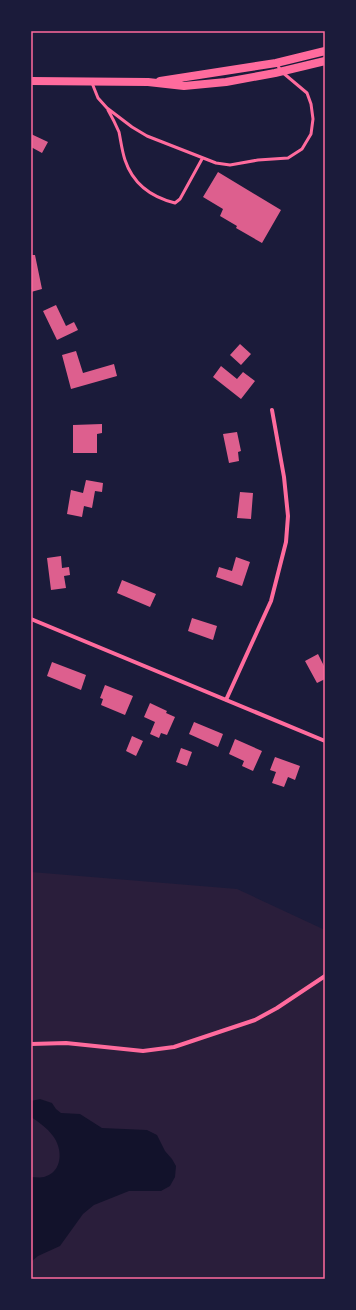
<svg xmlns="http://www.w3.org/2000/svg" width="356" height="1310" viewBox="0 0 356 1310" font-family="'Fira Sans Condensed',sans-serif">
	<rect width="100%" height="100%" fill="#1b1b3a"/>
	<!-- green -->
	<path fill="#2a1e3b" d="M 31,872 L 237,889 L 325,930 L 325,1279 L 31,1279 Z"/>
	<!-- water -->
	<path fill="#12122b" d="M 40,1099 L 52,1103 L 56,1109 L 61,1113 L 80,1114 L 102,1128 L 147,1130 L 157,1135 L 165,1151 L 172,1159 L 176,1166 L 175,1177 L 170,1186 L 161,1191 L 129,1191 L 94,1205 L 83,1214 L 60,1246 L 38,1256 L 31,1262 L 31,1177 C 35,1177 40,1178 44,1177 C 63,1172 63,1149 53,1136 C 47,1128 39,1122 31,1117 L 31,1101 Z"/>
	<!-- building -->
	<path fill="#dd5f8e" d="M 31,134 L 48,142 L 42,153 L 31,147 Z
		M 218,172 L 281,210 L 262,243 L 236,228 L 237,226 L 220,216 L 223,209 L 203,197 Z
		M 31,255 L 35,255 L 42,289 L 31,292 Z
		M 56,305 L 66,326 L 74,322 L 78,330 L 57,340 L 43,311 Z
		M 240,344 L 251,354 L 241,365 L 230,355 Z
		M 76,351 L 83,373 L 114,364 L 117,376 L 71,389 L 62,355 Z
		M 221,366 L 237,379 L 243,372 L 255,381 L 241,399 L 213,377 Z
		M 102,424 L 102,433 L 97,434 L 97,453 L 73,453 L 73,425 Z
		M 237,432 L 241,451 L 238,452 L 239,461 L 229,463 L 223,434 Z
		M 86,480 L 103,483 L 102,492 L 95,491 L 92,508 L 84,506 L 82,517 L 67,514 L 71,490 L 83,493 Z
		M 240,492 L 253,493 L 251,519 L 237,518 Z
		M 61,556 L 62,568 L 69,567 L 70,575 L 64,576 L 66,588 L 51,590 L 47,558 Z
		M 236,557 L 250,562 L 242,586 L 216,577 L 219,567 L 232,571 Z
		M 122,580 L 156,594 L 150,607 L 117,593 Z
		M 192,618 L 217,626 L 213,640 L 188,631 Z
		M 318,654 L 325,668 L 325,679 L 317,683 L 305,661 Z
		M 52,662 L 86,675 L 81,690 L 47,676 Z
		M 105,685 L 133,696 L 125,715 L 101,705 L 103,699 L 100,698 Z
		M 150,703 L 167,711 L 166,713 L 175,717 L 167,735 L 161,733 L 159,738 L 150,734 L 155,722 L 144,717 Z
		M 194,722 L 223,734 L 218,747 L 189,734 Z
		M 132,736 L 143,741 L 136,756 L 126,751 Z
		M 235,739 L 262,751 L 253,771 L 242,766 L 244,761 L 229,754 Z
		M 181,748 L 192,752 L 187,766 L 176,762 Z
		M 275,757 L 300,766 L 295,780 L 288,777 L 284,787 L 272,783 L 276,772 L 270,770 Z"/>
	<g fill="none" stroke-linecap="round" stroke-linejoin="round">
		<!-- service -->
		<path stroke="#ff6b9d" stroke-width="3" d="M 92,83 L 98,98 L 107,108 L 132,127 L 147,136 L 216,163 L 230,165 L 258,160 L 288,158 L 302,149 L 311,134 L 313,119 L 311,104 L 307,93 L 282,72 L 276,63
			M 108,110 C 112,117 116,125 119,132 C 121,142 122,151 125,160 C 133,184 151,197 175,203 L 180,199 L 202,159"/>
		<!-- minor -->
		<path stroke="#ff6b9d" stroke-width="4" d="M 31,619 L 325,741
			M 226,700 L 271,601 L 286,542 L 288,516 L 284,477 L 272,410
			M 31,1044 L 66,1043 L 143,1051 L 174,1047 L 255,1020 L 277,1008 L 325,976"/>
		<!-- secondary -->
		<path stroke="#ff6b9d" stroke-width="8" d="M 31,81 L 148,82 L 184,86 L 226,82 L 275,73 L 325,61
			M 160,81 L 276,63 L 325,51"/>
	</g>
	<!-- border -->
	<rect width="356" height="1310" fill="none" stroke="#1b1b3a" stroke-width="64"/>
	<rect x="32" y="32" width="292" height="1246" fill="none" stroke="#ff6b9d" stroke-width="1.5"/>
</svg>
